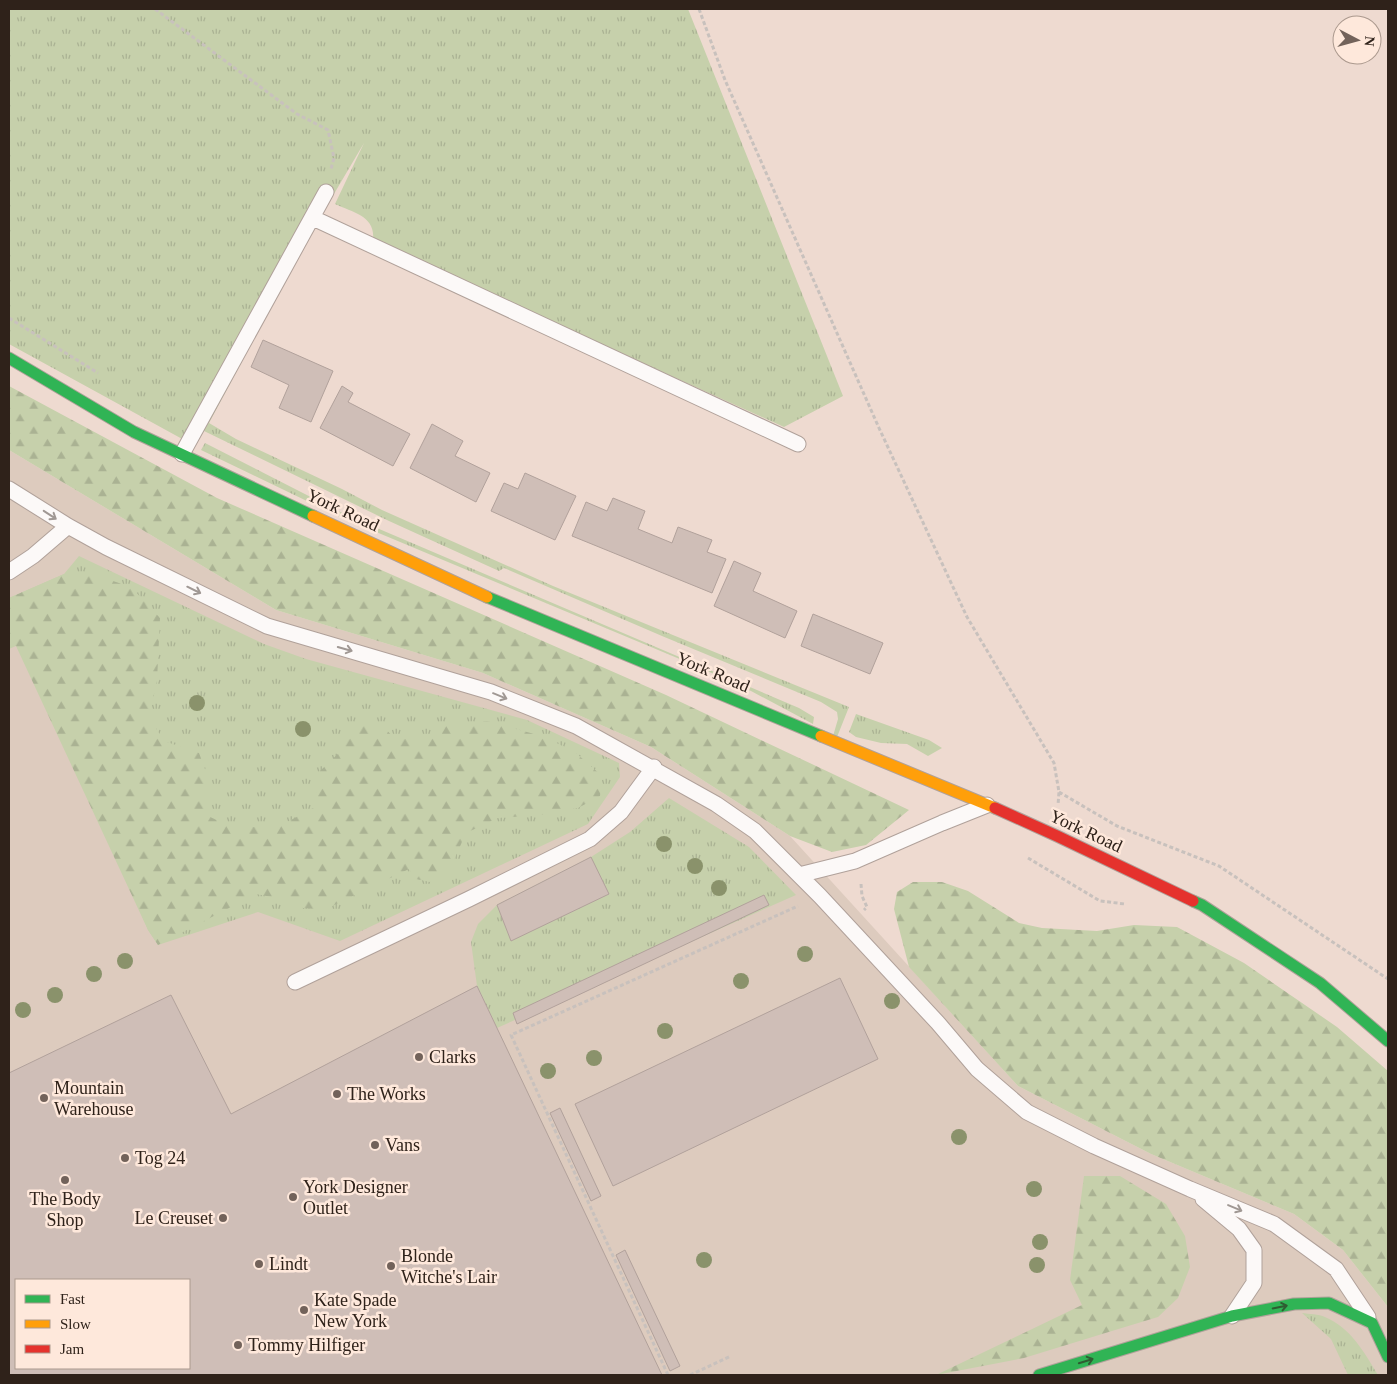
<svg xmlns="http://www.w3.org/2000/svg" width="1397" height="1384" viewBox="0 0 1397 1384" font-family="Georgia,serif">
	<defs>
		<pattern id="grass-tufts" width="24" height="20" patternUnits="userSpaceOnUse" patternTransform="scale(1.25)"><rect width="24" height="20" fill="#c6d0ab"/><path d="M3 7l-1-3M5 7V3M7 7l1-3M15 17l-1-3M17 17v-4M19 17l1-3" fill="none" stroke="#aab293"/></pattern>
		<pattern id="forest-firs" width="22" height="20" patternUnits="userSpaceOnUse" patternTransform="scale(1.25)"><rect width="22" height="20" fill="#c6d0ab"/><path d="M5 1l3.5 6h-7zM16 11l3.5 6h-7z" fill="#aab293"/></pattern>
	</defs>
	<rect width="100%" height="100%" fill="#eedad0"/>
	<!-- commercial -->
	<path fill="#ddcbbe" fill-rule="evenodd" d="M 9,450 L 276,610 L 483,673 L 651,747 L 790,836 L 1018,1086 L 1151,1154 L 1294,1214 L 1343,1250 L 1388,1307 L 1388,1375 L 9,1375 ZM 16,1280 L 189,1280 L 189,1368 L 16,1368 Z"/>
	<!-- grass -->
	<path fill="url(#grass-tufts)" d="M 9,9 L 688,9 L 843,396 L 784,427 L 373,241 C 376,216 354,213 335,204 L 364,143 L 308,238 L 209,423 L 236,439 L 342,489 L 382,510 L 553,586 L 849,707 L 837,737 L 833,736 L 838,719 L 837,712 L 821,702 L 662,636 L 504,568 L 499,571 L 389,521 L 204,431 L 195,446 L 9,344 Z
		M 205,443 L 344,514 L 799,708 L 814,717 L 813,724 L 751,691 L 694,665 L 338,516 L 201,450 Z
		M 79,556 L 264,644 L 306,659 L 527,720 L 619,763 L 620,777 L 588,824 L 340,941 L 258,912 L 158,945 L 148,930 L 9,598 L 64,574 Z
		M 856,714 L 929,740 L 942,748 L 928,756 L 907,744 L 881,743 L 856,737 L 849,732 Z
		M 669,798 L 749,847 L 796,895 L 497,1028 L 477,986 L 471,942 L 478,924 L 497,905 L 591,857 L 630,832 Z
		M 1302,1313 C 1309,1314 1319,1314 1325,1317 C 1351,1328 1364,1352 1378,1375 L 1348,1375 L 1331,1339 Z"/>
	<!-- forest -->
	<path fill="url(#forest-firs)" d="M 9,386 L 217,498 L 666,695 L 909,810 L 866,845 L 832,852 L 790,836 L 651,747 L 483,673 L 276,610 L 9,450 Z
		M 64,574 L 98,576 L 131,587 L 160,618 L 157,681 L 149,717 L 164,741 L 199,753 L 209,780 L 204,814 L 231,827 L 278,827 L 315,807 L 320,771 L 342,750 L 353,725 L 379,722 L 396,740 L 428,736 L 448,724 L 487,721 L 545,737 L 576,753 L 602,776 L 600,796 L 578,808 L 539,815 L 498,818 L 466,833 L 449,871 L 430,882 L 416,879 L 409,869 L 324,910 L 303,908 L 282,899 L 256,894 L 158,945 L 148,930 L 16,646 L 9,649 L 9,598 Z
		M 913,882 L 942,882 L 968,891 L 1019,923 L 1042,928 L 1097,931 L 1134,925 L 1177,927 L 1244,963 L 1337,1027 L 1388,1071 L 1388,1307 L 1343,1250 L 1294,1214 L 1151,1154 L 1018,1086 L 909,967 L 894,909 L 897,892 Z
		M 1084,1176 L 1120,1176 L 1166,1204 L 1185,1236 L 1190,1267 L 1178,1298 L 1158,1317 L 1125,1327 L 1024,1358 L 936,1375 L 1082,1305 L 1070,1280 Z"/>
	<!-- building -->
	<path fill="#cfbeb7" stroke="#b1a19b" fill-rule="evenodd" d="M 263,340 L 333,371 L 311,422 L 279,408 L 289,385 L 251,367 Z
		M 342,386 L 353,393 L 348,402 L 410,434 L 393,466 L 320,428 Z
		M 432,424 L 463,441 L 455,456 L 490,473 L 476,502 L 410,468 Z
		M 525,473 L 576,496 L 555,540 L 491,511 L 504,483 L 518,489 Z
		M 613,498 L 645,511 L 638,529 L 672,543 L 678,527 L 712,540 L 707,552 L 726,559 L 712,593 L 572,536 L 586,502 L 607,511 Z
		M 734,561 L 761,573 L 753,591 L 797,611 L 785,638 L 714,606 Z
		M 813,614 L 883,643 L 870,674 L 801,646 Z
		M 591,857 L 609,894 L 511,941 L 497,905 Z
		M 764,895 L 769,905 L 517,1024 L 513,1013 Z
		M 840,978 L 878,1059 L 613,1186 L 575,1104 Z
		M 477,986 L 662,1375 L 9,1375 L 9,1073 L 171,995 L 231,1114 ZM 16,1280 L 189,1280 L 189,1368 L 16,1368 Z
		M 560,1108 L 601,1196 L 591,1201 L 550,1113 Z
		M 625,1250 L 680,1366 L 670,1371 L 616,1255 Z"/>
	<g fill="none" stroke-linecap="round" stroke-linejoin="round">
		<defs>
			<path id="lane" d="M 313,218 L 798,444
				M 182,454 L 326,192
				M 9,489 L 68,526 L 106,547 L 267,626 L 491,692 L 576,726 L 716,804 L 755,831 L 820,896 L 938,1023 L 977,1069 L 1027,1112 L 1094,1146 L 1190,1189 L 1274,1224 L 1336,1269 L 1368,1317
				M 9,572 L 33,556 L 68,526
				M 799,875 L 855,861 L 942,823 L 987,805
				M 295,982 L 469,899 L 590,839 L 621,812 L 654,767
				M 1203,1199 L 1239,1229 L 1254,1250 L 1254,1283 L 1232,1316"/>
			<path id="fast" d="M 9,358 L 134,432 L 313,516
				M 487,597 L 821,736
				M 1193,901 L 1202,905 L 1320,983 L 1388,1041
				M 1039,1375 L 1232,1316 L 1294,1304 L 1329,1303 L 1372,1323 L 1388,1357"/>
			<path id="slow" d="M 313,516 L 487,597
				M 821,736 L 995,808"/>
			<path id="jam" d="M 995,808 L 1057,836 L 1193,901"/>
		</defs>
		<!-- lane casing -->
		<use href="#lane" stroke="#b0a19a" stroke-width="17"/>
		<!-- fast casing -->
		<use href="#fast" stroke="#b0a19a" stroke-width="13"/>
		<!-- slow casing -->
		<use href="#slow" stroke="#b0a19a" stroke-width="13"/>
		<!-- jam casing -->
		<use href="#jam" stroke="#b0a19a" stroke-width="13"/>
		<!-- path -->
		<path stroke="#c8c1bd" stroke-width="3" stroke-dasharray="4 2.5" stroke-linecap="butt" d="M 155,9 L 297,114 L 328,130 L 334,158 L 331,169
			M 699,9 L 725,80 L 879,428 L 967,617 L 1054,763 L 1059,792 L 1058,805
			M 9,318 L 98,373
			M 1059,792 L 1117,826 L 1219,866 L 1388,979
			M 1028,858 L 1100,901 L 1125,904
			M 861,884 L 862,896 L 867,907 L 864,910
			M 668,1375 L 511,1035 L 798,906
			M 690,1375 L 731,1356"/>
		<!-- lane -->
		<use href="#lane" stroke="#fcf9f8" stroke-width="15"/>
		<!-- fast -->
		<use href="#fast" stroke="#30b455" stroke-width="11"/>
		<!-- slow -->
		<use href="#slow" stroke="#ff9f0a" stroke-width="11"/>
		<!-- jam -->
		<use href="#jam" stroke="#e5322d" stroke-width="11"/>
	</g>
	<!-- trees -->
	<g fill="#8a926b">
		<circle cx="197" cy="703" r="8"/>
		<circle cx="303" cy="729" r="8"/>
		<circle cx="664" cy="844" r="8"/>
		<circle cx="695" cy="866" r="8"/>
		<circle cx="719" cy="888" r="8"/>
		<circle cx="805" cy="954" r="8"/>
		<circle cx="125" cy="961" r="8"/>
		<circle cx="94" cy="974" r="8"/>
		<circle cx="741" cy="981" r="8"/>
		<circle cx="55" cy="995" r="8"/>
		<circle cx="892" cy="1001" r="8"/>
		<circle cx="23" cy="1010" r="8"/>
		<circle cx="665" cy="1031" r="8"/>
		<circle cx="594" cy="1058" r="8"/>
		<circle cx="548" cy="1071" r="8"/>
		<circle cx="959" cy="1137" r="8"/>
		<circle cx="1034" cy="1189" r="8"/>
		<circle cx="1040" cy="1242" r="8"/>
		<circle cx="704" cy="1260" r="8"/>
		<circle cx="1037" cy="1265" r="8"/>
	</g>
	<!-- one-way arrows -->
	<defs><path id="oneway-shaft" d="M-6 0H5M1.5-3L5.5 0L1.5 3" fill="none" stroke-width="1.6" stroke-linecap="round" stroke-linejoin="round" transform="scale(1.25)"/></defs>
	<g stroke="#a09894">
		<use href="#oneway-shaft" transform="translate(50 515) rotate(33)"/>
		<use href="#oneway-shaft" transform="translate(194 590) rotate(26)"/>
		<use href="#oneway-shaft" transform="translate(345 649) rotate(16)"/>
		<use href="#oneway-shaft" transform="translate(500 696) rotate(22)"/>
		<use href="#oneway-shaft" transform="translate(1235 1208) rotate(23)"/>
	</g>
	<g stroke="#2f5c32">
		<use href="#oneway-shaft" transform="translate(1280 1307) rotate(-11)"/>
		<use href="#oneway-shaft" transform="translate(1086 1361) rotate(-17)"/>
	</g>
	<!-- markers -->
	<g fill="#72625a" stroke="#fee8db" stroke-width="2">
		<circle cx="419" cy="1057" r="5"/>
		<circle cx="337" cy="1094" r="5"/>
		<circle cx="44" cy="1098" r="5"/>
		<circle cx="375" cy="1145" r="5"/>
		<circle cx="125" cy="1158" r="5"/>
		<circle cx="65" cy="1180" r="5"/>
		<circle cx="293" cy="1197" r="5"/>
		<circle cx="223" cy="1218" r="5"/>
		<circle cx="259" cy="1264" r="5"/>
		<circle cx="391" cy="1266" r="5"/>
		<circle cx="304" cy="1310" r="5"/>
		<circle cx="238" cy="1345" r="5"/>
	</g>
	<g text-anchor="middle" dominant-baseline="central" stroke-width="5" stroke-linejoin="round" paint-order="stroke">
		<!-- street labels -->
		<g font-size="18" fill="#2f221a" stroke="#fee8db">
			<text transform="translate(343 510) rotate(25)">York Road</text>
			<text transform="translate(713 672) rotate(23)">York Road</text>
			<text transform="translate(1086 831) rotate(25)">York Road</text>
		</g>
		<!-- poi labels -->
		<g font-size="18" fill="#2f221a" stroke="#fee8db" text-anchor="start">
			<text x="429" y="1057">Clarks</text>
			<text x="54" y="1088">Mountain<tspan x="54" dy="21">Warehouse</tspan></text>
			<text x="347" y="1094">The Works</text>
			<text x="385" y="1145">Vans</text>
			<text x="135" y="1158">Tog 24</text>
			<text x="303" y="1187">York Designer<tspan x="303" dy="21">Outlet</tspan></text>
			<text x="65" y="1199" text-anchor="middle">The Body<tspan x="65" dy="21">Shop</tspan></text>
			<text x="213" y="1218" text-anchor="end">Le Creuset</text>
			<text x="401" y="1256">Blonde<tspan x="401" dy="21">Witche's Lair</tspan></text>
			<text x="269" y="1264">Lindt</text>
			<text x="314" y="1300">Kate Spade<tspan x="314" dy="21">New York</tspan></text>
			<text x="248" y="1345">Tommy Hilfiger</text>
		</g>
	</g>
	<!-- border -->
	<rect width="1397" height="1384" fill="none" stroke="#2f221a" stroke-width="20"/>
	<!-- legend -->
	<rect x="15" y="1279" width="175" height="90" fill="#fee8db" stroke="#ab998e"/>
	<rect x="25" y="1295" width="25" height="8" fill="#30b455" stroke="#ab998e"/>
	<text x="60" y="1304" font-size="15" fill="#2f221a">Fast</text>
	<rect x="25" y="1320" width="25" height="8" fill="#ff9f0a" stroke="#ab998e"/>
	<text x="60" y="1329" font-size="15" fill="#2f221a">Slow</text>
	<rect x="25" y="1345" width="25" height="8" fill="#e5322d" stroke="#ab998e"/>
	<text x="60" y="1354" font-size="15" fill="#2f221a">Jam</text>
	<!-- north arrow -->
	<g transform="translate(1357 40) rotate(96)"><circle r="24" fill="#fee8db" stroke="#ab998e"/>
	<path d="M0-4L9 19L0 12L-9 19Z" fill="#72625a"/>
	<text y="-8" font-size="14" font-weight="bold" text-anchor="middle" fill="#2f221a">N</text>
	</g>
</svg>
